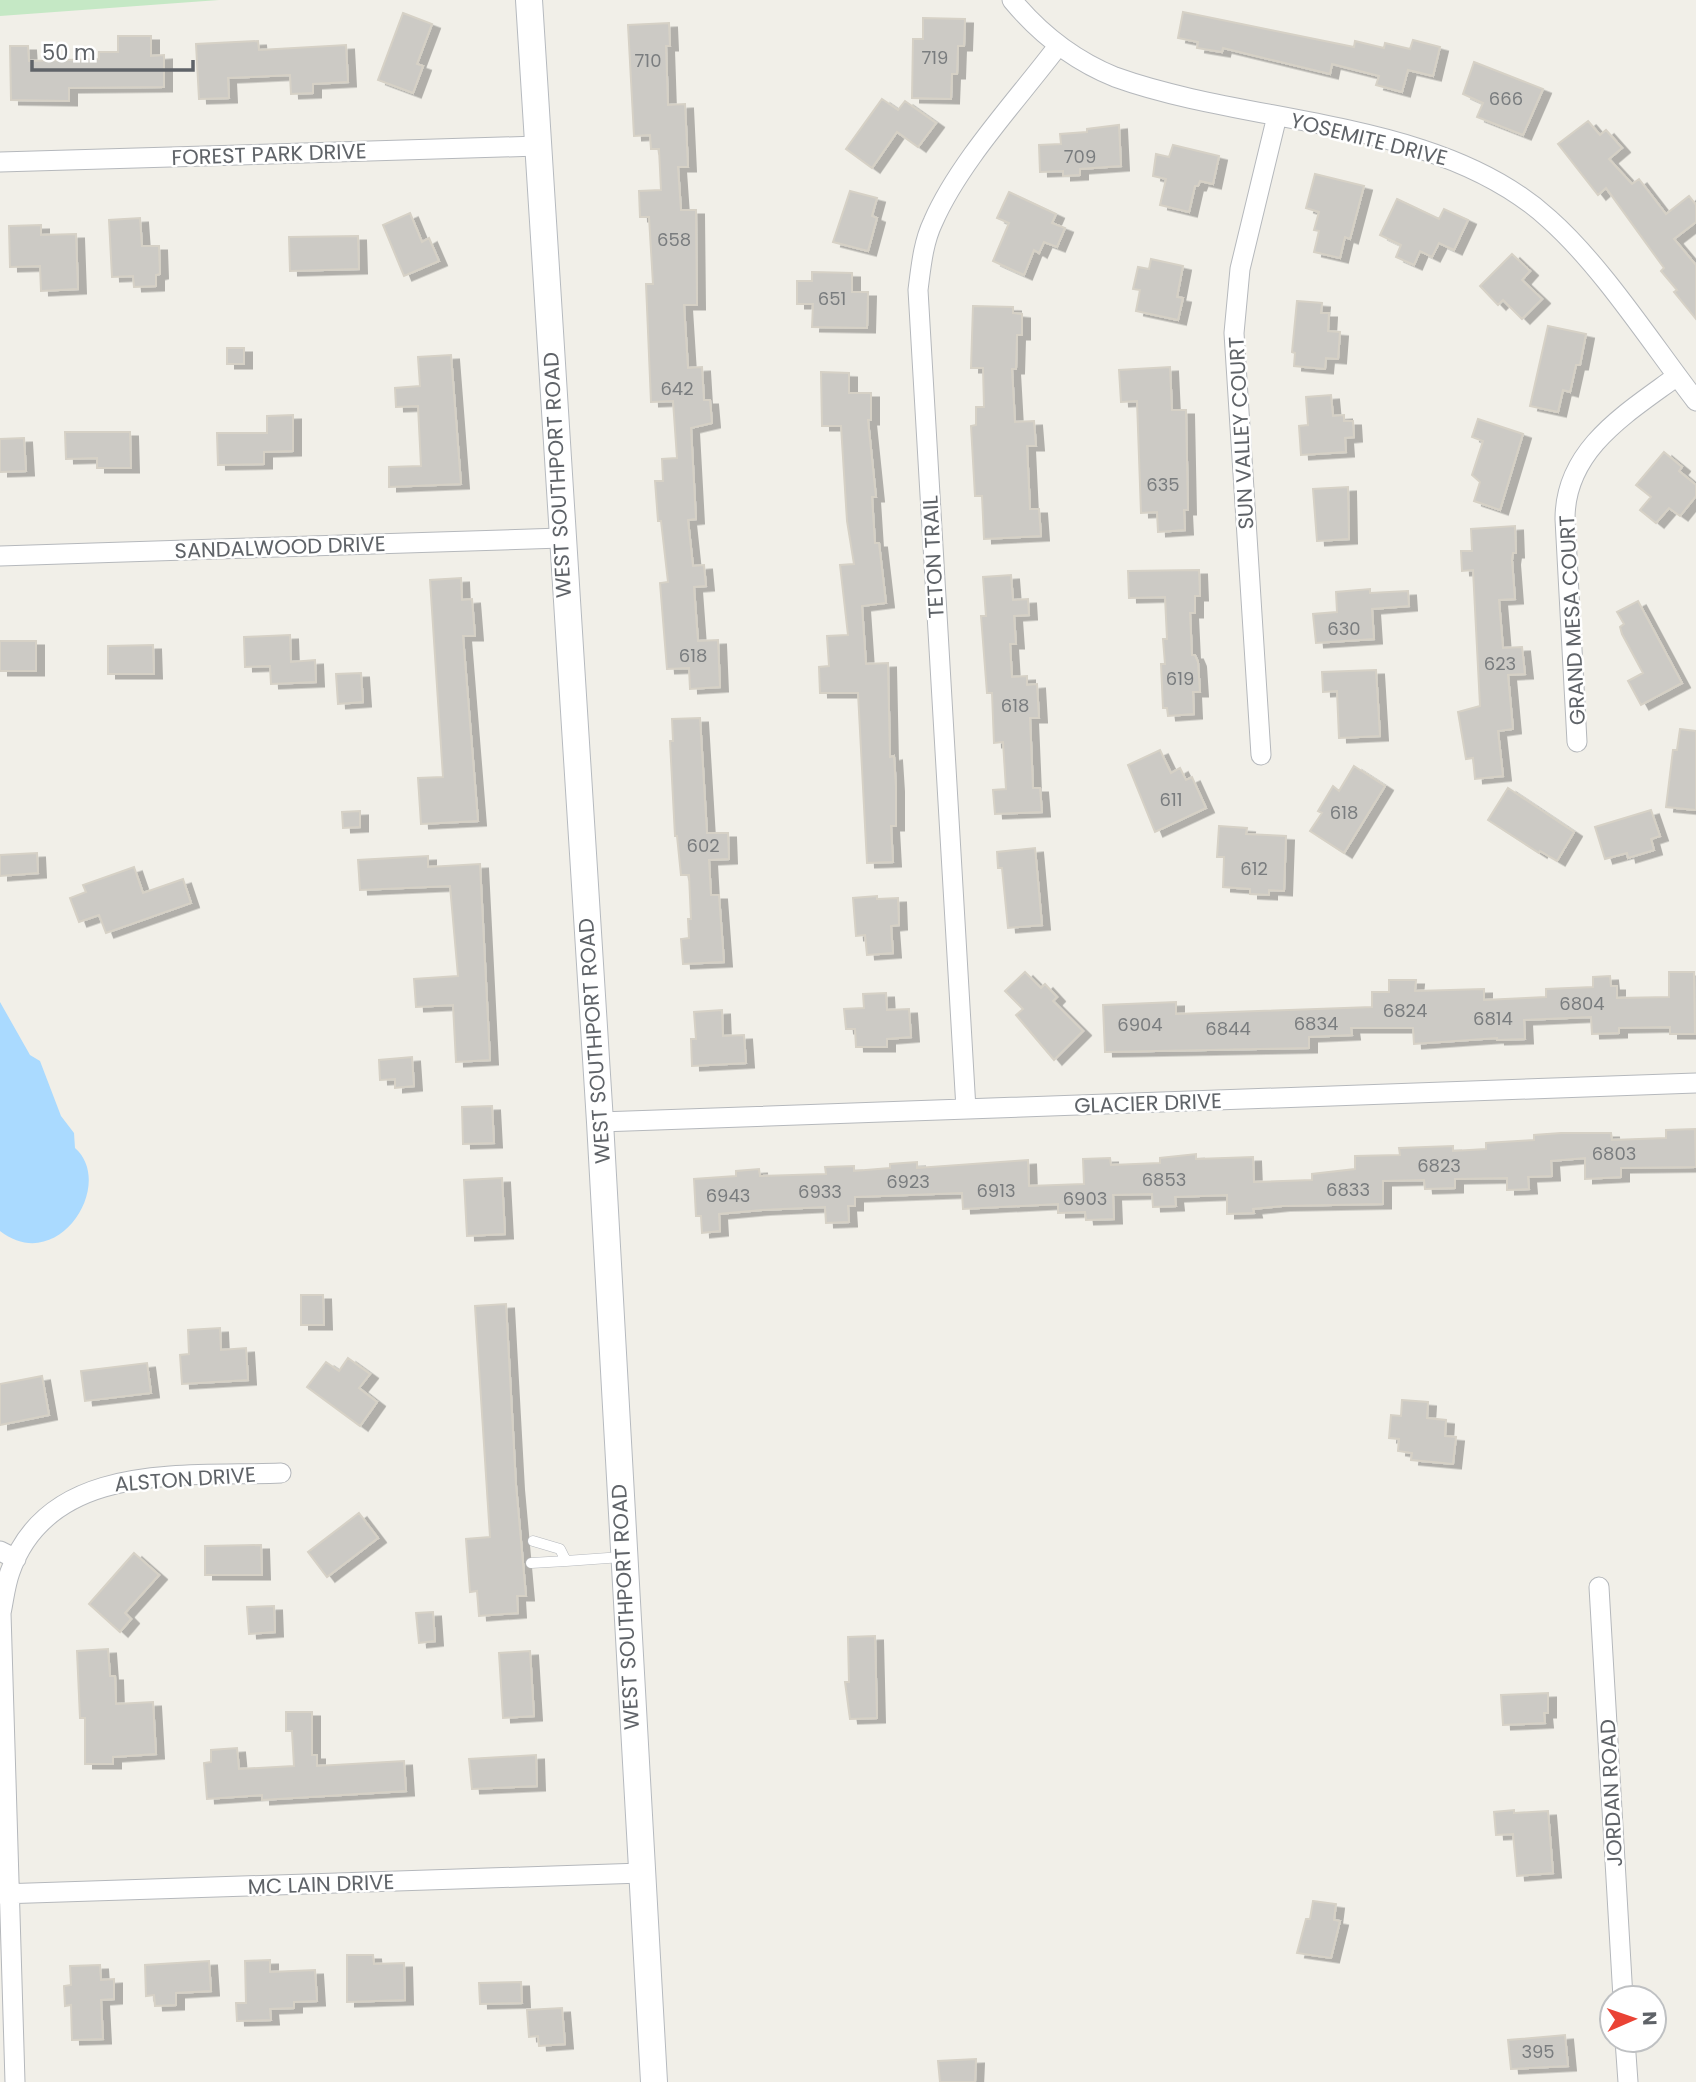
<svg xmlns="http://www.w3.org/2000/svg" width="1696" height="2082" viewBox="0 0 1696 2082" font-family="Poppins,sans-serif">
	<defs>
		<filter id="shadow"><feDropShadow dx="8" dy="4.5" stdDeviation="0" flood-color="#0004"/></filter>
	</defs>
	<rect width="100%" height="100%" fill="#f1efe8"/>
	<!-- green -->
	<path fill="#c5e8c5" d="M 0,0 L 219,0 L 0,16 Z"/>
	<!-- water -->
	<path fill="#aadaff" d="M 0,1002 L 30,1055 L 40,1061 L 61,1116 L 74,1133 L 75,1148 C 116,1184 58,1276 0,1231 Z"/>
	<!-- building -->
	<path fill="#cccac5" stroke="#d6d1c6" stroke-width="2" filter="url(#shadow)" d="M 1183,12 L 1354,47 L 1355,41 L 1384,48 L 1385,43 L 1410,49 L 1413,40 L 1440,47 L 1433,76 L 1408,70 L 1402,92 L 1376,85 L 1379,76 L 1332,64 L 1330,74 L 1223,48 L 1222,52 L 1197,48 L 1198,42 L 1178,38 Z
		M 403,13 L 432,24 L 417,64 L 423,66 L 413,93 L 378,80 Z
		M 923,18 L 965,19 L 964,46 L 958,46 L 957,74 L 952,74 L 951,99 L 912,98 L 913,39 L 923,39 Z
		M 669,23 L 670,46 L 666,46 L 668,105 L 685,104 L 688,167 L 678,167 L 681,210 L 696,210 L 697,305 L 684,305 L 688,368 L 702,367 L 704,400 L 710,400 L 712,423 L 691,428 L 696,519 L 688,520 L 693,566 L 704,565 L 706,586 L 694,587 L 698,641 L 718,640 L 720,687 L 690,689 L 689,668 L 667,669 L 660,583 L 668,582 L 661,521 L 658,521 L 655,481 L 663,481 L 662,459 L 677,458 L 673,401 L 651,402 L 646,284 L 653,284 L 649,217 L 640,217 L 639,191 L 661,190 L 659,149 L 651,149 L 650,135 L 634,136 L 628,25 Z
		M 118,36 L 151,36 L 151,56 L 164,55 L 164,87 L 69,88 L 69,101 L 11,100 L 10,46 L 28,46 L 29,61 L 99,59 L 99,52 L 118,52 Z
		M 258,41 L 259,50 L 346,45 L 348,82 L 313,84 L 313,93 L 291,94 L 290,75 L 228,78 L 229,98 L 199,99 L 196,44 Z
		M 1474,62 L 1543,89 L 1523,135 L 1477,117 L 1483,103 L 1463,94 Z
		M 882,99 L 898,110 L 905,101 L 936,123 L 918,147 L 897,132 L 872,168 L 846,149 Z
		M 1588,121 L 1600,135 L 1606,130 L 1622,148 L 1609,159 L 1632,184 L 1639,179 L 1666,214 L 1689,196 L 1696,205 L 1696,222 L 1674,239 L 1696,265 L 1696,319 L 1674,292 L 1677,290 L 1661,271 L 1664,268 L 1606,188 L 1598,195 L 1558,144 Z
		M 1119,125 L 1121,166 L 1080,169 L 1080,175 L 1063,176 L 1063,171 L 1040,172 L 1039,145 L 1061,144 L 1060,134 L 1087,132 L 1087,129 Z
		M 1173,145 L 1219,156 L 1213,184 L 1200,181 L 1198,186 L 1195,186 L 1189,212 L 1160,205 L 1166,179 L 1153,176 L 1156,154 L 1169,157 Z
		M 1315,174 L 1364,186 L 1350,239 L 1345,237 L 1340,258 L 1314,252 L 1319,231 L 1314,230 L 1319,212 L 1306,208 Z
		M 850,191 L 877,198 L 872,216 L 877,218 L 868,251 L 833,242 Z
		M 1009,192 L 1056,214 L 1052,223 L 1065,228 L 1057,247 L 1044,242 L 1039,253 L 1034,250 L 1024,275 L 993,261 L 1009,223 L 997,218 Z
		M 1397,199 L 1439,219 L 1444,209 L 1468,220 L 1454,250 L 1439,243 L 1432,257 L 1420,251 L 1414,265 L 1396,257 L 1401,245 L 1380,235 Z
		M 410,213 L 422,242 L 429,238 L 439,261 L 404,276 L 383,225 Z
		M 140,218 L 142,246 L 159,246 L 160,274 L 156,275 L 156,286 L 134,287 L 133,276 L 112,277 L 109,220 Z
		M 41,225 L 41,235 L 76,234 L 78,289 L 41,291 L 40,266 L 10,267 L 9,226 Z
		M 358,236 L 359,269 L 290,271 L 289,237 Z
		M 1512,254 L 1530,271 L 1522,280 L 1542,299 L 1522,319 L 1503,300 L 1498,305 L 1480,286 Z
		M 1151,259 L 1183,266 L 1177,297 L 1183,298 L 1178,320 L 1136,311 L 1140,290 L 1133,289 L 1138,267 L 1149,269 Z
		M 812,272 L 852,273 L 852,292 L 868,292 L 867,328 L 812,327 L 813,304 L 797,304 L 797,281 L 812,281 Z
		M 1297,301 L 1322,303 L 1321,313 L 1329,313 L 1328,331 L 1340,332 L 1338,359 L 1326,358 L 1325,369 L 1294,366 L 1295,353 L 1292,352 Z
		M 973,306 L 1013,307 L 1013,313 L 1022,314 L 1022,335 L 1017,335 L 1016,369 L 1012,369 L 1015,422 L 1034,421 L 1036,446 L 1027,446 L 1030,509 L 1039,509 L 1041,536 L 984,539 L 982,496 L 975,496 L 971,426 L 976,425 L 976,407 L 984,407 L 983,368 L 971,368 Z
		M 1548,326 L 1586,334 L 1580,365 L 1576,365 L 1570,392 L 1563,390 L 1558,412 L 1530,406 Z
		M 227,348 L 244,348 L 244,364 L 227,364 Z
		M 451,355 L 461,484 L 389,487 L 389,467 L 421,466 L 418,406 L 396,407 L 395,388 L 420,386 L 418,357 Z
		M 1170,367 L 1172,410 L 1186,410 L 1188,510 L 1184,510 L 1185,530 L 1158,532 L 1157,512 L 1141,513 L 1137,401 L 1121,402 L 1119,370 Z
		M 821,372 L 849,373 L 849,393 L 871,393 L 871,420 L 868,420 L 876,497 L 872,497 L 875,543 L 879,543 L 886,603 L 862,606 L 866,664 L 888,663 L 890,757 L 894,756 L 896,787 L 896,826 L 891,826 L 893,862 L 867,863 L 858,693 L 820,693 L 819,667 L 829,666 L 827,636 L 848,635 L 840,565 L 854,564 L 847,521 L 841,426 L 822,426 Z
		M 1331,395 L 1333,416 L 1344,415 L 1344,421 L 1353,421 L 1354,437 L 1345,438 L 1346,452 L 1301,455 L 1299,426 L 1308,425 L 1306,397 Z
		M 293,415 L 293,451 L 264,452 L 264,464 L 218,465 L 217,433 L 267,433 L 267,416 Z
		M 1478,419 L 1523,434 L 1500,510 L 1474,501 L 1480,482 L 1472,475 L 1483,441 L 1472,437 Z
		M 65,432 L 130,432 L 131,468 L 97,468 L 97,458 L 66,459 Z
		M 24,438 L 26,471 L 0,472 L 0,439 Z
		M 1664,452 L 1682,467 L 1679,471 L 1696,485 L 1696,496 L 1680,516 L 1669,508 L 1656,523 L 1640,510 L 1651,497 L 1636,485 Z
		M 1348,487 L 1349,539 L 1317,541 L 1313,489 Z
		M 1515,526 L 1516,553 L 1513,553 L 1512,560 L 1515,599 L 1499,600 L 1503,648 L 1522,647 L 1525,674 L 1508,675 L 1513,729 L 1498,731 L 1503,776 L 1475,779 L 1473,758 L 1466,759 L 1458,712 L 1480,706 L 1473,570 L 1462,571 L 1461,551 L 1472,551 L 1471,529 Z
		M 1199,570 L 1200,596 L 1195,596 L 1195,613 L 1190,613 L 1192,655 L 1195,655 L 1198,662 L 1200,692 L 1193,692 L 1194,714 L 1168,716 L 1167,708 L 1163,708 L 1161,664 L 1165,664 L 1163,639 L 1167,639 L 1165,597 L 1129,598 L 1128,571 Z
		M 1011,575 L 1013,600 L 1028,599 L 1029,615 L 1014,616 L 1016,644 L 1010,644 L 1012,677 L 1027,676 L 1027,685 L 1037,684 L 1039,718 L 1030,718 L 1031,741 L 1033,788 L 1040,788 L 1042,812 L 995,814 L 993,790 L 1006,789 L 1003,742 L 994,743 L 992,693 L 987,693 L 981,616 L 986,616 L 983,577 Z
		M 461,578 L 462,600 L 472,599 L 475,636 L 463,636 L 478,821 L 421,824 L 418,778 L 443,777 L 430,580 Z
		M 1370,589 L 1370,593 L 1408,591 L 1409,606 L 1372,609 L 1374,639 L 1316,643 L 1313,614 L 1337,612 L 1336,592 Z
		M 1638,601 L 1682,683 L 1641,705 L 1628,681 L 1643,673 L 1622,634 L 1620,627 L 1624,624 L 1617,612 Z
		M 290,635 L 291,662 L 315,660 L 316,682 L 271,684 L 270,666 L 245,667 L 244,637 Z
		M 0,641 L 36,641 L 36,671 L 0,671 Z
		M 153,645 L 154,674 L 108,674 L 108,646 Z
		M 1376,670 L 1380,736 L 1339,738 L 1337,691 L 1323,692 L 1322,672 Z
		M 361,673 L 363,702 L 338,704 L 336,674 Z
		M 700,718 L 707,833 L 728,833 L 729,859 L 709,860 L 711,895 L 719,895 L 724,962 L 683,964 L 681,939 L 689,938 L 688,919 L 691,919 L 689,875 L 681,875 L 677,836 L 675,836 L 670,741 L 673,741 L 672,719 Z
		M 1680,729 L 1696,731 L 1696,810 L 1666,807 L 1673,750 L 1677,750 Z
		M 1160,750 L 1171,773 L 1180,768 L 1186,780 L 1192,777 L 1206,808 L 1155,832 L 1128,765 Z
		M 1354,766 L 1385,786 L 1344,853 L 1310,831 L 1322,813 L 1318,811 L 1333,786 L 1339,791 Z
		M 1508,788 L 1574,832 L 1557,861 L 1540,851 L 1539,853 L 1488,820 Z
		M 1651,810 L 1660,836 L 1651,839 L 1654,850 L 1628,858 L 1627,853 L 1605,859 L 1595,827 Z
		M 360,811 L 360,827 L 343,828 L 342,812 Z
		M 1219,826 L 1247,828 L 1246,834 L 1286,836 L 1284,891 L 1269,890 L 1269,895 L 1250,894 L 1250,889 L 1223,887 L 1224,857 L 1217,857 Z
		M 1035,848 L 1042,925 L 1008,928 L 1002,868 L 998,868 L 997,852 Z
		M 37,853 L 38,873 L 0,876 L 0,855 Z
		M 428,856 L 428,867 L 480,864 L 490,1060 L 456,1062 L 453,1005 L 416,1007 L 414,979 L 458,976 L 450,886 L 360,890 L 358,860 Z
		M 134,867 L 143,893 L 183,879 L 191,903 L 106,933 L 99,915 L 79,922 L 70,898 L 86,892 L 83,885 Z
		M 877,896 L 877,899 L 898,898 L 899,925 L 891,926 L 893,953 L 867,955 L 865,935 L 856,936 L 853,898 Z
		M 1025,972 L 1041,988 L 1045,984 L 1057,997 L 1053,1001 L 1083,1031 L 1054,1060 L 1016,1015 L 1023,1009 L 1005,991 Z
		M 1669,972 L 1694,972 L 1695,1034 L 1670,1034 L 1670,1027 L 1619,1028 L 1619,1033 L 1592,1034 L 1591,1017 L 1524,1020 L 1525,1039 L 1497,1040 L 1497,1038 L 1414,1044 L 1413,1028 L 1351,1028 L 1352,1035 L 1309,1037 L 1309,1048 L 1105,1052 L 1103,1005 L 1176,1002 L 1176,1014 L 1372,1007 L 1372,992 L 1389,992 L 1389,980 L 1416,980 L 1415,991 L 1484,989 L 1484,1000 L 1546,997 L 1546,989 L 1593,987 L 1593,977 L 1610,976 L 1611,986 L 1617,986 L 1617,998 L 1669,997 Z
		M 886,993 L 887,1010 L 909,1009 L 911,1037 L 887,1039 L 887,1047 L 856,1047 L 855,1029 L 846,1029 L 844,1009 L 864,1008 L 863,994 Z
		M 722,1010 L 723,1036 L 744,1035 L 746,1063 L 692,1066 L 691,1039 L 696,1039 L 694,1012 Z
		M 412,1057 L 414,1086 L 395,1088 L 395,1079 L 380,1080 L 379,1060 Z
		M 492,1106 L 494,1143 L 463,1144 L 462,1107 Z
		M 1695,1129 L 1696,1167 L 1621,1168 L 1621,1177 L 1585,1179 L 1585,1158 L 1551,1161 L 1552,1176 L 1528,1177 L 1529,1189 L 1507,1190 L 1507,1178 L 1455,1179 L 1455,1188 L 1425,1189 L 1424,1180 L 1383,1181 L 1383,1204 L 1282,1206 L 1253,1209 L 1254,1213 L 1227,1214 L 1227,1195 L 1175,1197 L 1176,1206 L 1153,1207 L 1152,1194 L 1113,1195 L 1114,1219 L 1086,1220 L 1085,1212 L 1058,1213 L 1058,1204 L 963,1209 L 962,1193 L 855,1197 L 855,1206 L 848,1206 L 849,1222 L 826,1223 L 825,1207 L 762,1210 L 719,1214 L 720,1231 L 702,1233 L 701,1216 L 696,1216 L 694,1179 L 736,1176 L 736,1171 L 759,1169 L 760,1176 L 826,1174 L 825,1167 L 854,1166 L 854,1171 L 890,1168 L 890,1164 L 917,1162 L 917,1168 L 1028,1160 L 1029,1186 L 1084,1184 L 1083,1159 L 1110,1158 L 1111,1165 L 1160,1163 L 1160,1158 L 1196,1154 L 1196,1159 L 1253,1157 L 1254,1182 L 1312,1180 L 1312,1174 L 1355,1169 L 1355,1156 L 1400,1155 L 1399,1148 L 1453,1146 L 1453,1151 L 1486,1149 L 1486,1143 L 1534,1140 L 1534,1135 L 1561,1133 L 1611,1133 L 1612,1140 L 1666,1138 L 1666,1130 Z
		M 502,1178 L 505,1234 L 467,1236 L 464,1180 Z
		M 301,1295 L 323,1295 L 324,1325 L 301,1325 Z
		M 506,1304 L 516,1485 L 526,1596 L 517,1596 L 518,1613 L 479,1616 L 477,1591 L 470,1592 L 466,1539 L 490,1537 L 475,1306 Z
		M 220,1328 L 221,1350 L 246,1348 L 248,1380 L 182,1384 L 180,1355 L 189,1354 L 188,1330 Z
		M 348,1358 L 370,1374 L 359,1388 L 377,1402 L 360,1426 L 307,1387 L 326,1362 L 339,1371 Z
		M 147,1363 L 151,1393 L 85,1401 L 81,1371 Z
		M 42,1376 L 49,1415 L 0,1425 L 0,1384 Z
		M 1402,1400 L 1428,1402 L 1427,1418 L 1446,1420 L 1445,1436 L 1456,1437 L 1453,1464 L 1411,1460 L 1412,1453 L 1398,1451 L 1399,1439 L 1389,1438 L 1391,1415 L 1401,1416 Z
		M 359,1513 L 378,1538 L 327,1577 L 308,1552 Z
		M 261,1545 L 262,1575 L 205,1575 L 205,1546 Z
		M 134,1553 L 159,1575 L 125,1613 L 131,1619 L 120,1632 L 89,1604 Z
		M 274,1606 L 275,1632 L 249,1634 L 247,1607 Z
		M 433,1612 L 435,1641 L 419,1643 L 416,1613 Z
		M 875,1636 L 877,1718 L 850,1719 L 845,1682 L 849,1682 L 848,1637 Z
		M 108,1649 L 110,1676 L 115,1676 L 116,1704 L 153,1702 L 156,1754 L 113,1757 L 113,1764 L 85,1764 L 85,1718 L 80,1718 L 77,1651 Z
		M 530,1651 L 534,1716 L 503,1718 L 499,1653 Z
		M 1548,1693 L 1548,1713 L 1544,1713 L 1545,1723 L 1503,1725 L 1501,1695 Z
		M 286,1712 L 312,1712 L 312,1755 L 317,1755 L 317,1766 L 404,1761 L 406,1791 L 262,1800 L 262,1795 L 207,1799 L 204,1763 L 211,1762 L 211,1750 L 237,1748 L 239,1769 L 294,1766 L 292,1731 L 286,1731 Z
		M 536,1755 L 537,1786 L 472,1789 L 469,1759 Z
		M 1514,1810 L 1514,1813 L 1548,1811 L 1553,1873 L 1517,1876 L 1513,1834 L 1496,1835 L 1494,1812 Z
		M 1313,1901 L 1336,1904 L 1334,1920 L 1340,1921 L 1331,1958 L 1297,1953 L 1306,1919 L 1310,1919 Z
		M 347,1955 L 373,1955 L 374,1964 L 404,1963 L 405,2000 L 347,2002 Z
		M 270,1960 L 270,1972 L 315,1970 L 317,2001 L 294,2002 L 294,2008 L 270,2009 L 271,2020 L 237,2021 L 236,2003 L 246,2003 L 245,1961 Z
		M 209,1961 L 211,1991 L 176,1993 L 176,2005 L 155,2006 L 154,1995 L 146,1996 L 145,1965 Z
		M 100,1965 L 101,1980 L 114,1979 L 114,1999 L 101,2000 L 103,2039 L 72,2040 L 71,2005 L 65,2006 L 64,1986 L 71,1985 L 70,1966 Z
		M 521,1982 L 522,2003 L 480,2004 L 479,1983 Z
		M 562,2008 L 565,2044 L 539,2046 L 538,2036 L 529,2037 L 527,2010 Z
		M 1565,2035 L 1568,2066 L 1511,2069 L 1508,2040 Z
		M 976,2059 L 975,2082 L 940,2082 L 938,2061 Z"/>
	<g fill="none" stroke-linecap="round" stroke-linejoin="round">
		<defs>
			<path id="lane" d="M 533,1541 L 560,1549 L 566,1561 L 622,1557
				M 531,1563 L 566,1561"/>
			<path id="street" d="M 1012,0 C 1041,35 1073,60 1115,77 C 1251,126 1439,118 1549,219 C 1602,266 1652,344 1696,401
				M 0,162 L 538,146
				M 0,556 L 561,538
				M 1577,742 L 1565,519 C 1565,449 1627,413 1677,376
				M 1261,755 L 1234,333 L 1240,269 L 1277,116
				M 966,1109 L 918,290 C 921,267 923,243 933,222 C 959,162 1018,99 1058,46
				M 600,1122 L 1696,1083
				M 0,1551 L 16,1559
				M 1599,1587 L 1623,1998
				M 0,1894 L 642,1873
				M 1625,2040 L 1628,2082
				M 15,2082 L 1,1613 C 4,1599 5,1586 10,1572 C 49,1460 187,1477 281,1473"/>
			<path id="secondary" d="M 529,0 L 600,1122 L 654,2082"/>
		</defs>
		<!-- lane casing -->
		<use href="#lane" stroke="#b5b8bc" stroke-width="11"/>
		<!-- street casing -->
		<use href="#street" stroke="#b5b8bc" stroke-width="21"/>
		<!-- secondary casing -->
		<use href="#secondary" stroke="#b6babf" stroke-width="28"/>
		<!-- lane -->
		<use href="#lane" stroke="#fff" stroke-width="10"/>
		<!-- street -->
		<use href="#street" stroke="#fff" stroke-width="19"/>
		<!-- secondary -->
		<use href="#secondary" stroke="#fff" stroke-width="26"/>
	</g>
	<g text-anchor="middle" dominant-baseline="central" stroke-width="5" stroke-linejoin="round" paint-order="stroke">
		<!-- number labels -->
		<g font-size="18" fill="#7a7d7f">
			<text x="935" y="57">719</text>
			<text x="648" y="60">710</text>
			<text x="1506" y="98">666</text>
			<text x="1080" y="156">709</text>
			<text x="674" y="239">658</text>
			<text x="832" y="298">651</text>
			<text x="677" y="388">642</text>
			<text x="1163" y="484">635</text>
			<text x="1344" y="628">630</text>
			<text x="693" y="655">618</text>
			<text x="1500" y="663">623</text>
			<text x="1180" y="678">619</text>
			<text x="1015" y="705">618</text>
			<text x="1171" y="799">611</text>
			<text x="1344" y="812">618</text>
			<text x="703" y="845">602</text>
			<text x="1254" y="868">612</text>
			<text x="1582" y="1003">6804</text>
			<text x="1405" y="1010">6824</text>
			<text x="1493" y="1018">6814</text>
			<text x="1316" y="1023">6834</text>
			<text x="1140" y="1024">6904</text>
			<text x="1228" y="1028">6844</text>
			<text x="1614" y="1153">6803</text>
			<text x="1439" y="1165">6823</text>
			<text x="1164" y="1179">6853</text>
			<text x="908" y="1181">6923</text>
			<text x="1348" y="1189">6833</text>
			<text x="996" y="1190">6913</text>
			<text x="820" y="1191">6933</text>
			<text x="728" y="1195">6943</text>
			<text x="1085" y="1198">6903</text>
			<text x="1538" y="2051">395</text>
		</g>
		<!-- street labels -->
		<g font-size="21" fill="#5f6368" stroke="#fff">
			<text transform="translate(1369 139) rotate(14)">YOSEMITE DRIVE</text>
			<text transform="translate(269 154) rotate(-2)">FOREST PARK DRIVE</text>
			<text transform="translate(1241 433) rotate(-93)">SUN VALLEY COURT</text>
			<text transform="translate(557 475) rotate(-93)">WEST SOUTHPORT ROAD</text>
			<text transform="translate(280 547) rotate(-2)">SANDALWOOD DRIVE</text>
			<text transform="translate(933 557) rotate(-93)">TETON TRAIL</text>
			<text transform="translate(1572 620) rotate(-93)">GRAND MESA COURT</text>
			<text transform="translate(594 1041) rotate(-94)">WEST SOUTHPORT ROAD</text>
			<text transform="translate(1148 1103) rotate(-2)">GLACIER DRIVE</text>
			<text transform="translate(185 1479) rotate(-4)">ALSTON DRIVE</text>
			<text transform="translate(625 1607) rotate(-93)">WEST SOUTHPORT ROAD</text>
			<text transform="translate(1611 1793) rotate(-93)">JORDAN ROAD</text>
			<text transform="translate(321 1884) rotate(-2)">MC LAIN DRIVE</text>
		</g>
	</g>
	<!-- north arrow -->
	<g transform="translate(1633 2019) rotate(88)"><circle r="33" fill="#ffffff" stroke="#bfc1c3" stroke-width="2"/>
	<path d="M0-5L12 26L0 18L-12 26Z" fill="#ea4335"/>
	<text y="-10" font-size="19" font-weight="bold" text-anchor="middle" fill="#5f6368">N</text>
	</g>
	<!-- scale -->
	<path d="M32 60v10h161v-10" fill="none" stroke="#5f6368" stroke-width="3.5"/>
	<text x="42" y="60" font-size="21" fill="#5f6368" stroke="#ffffff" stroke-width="5" paint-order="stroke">50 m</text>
</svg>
